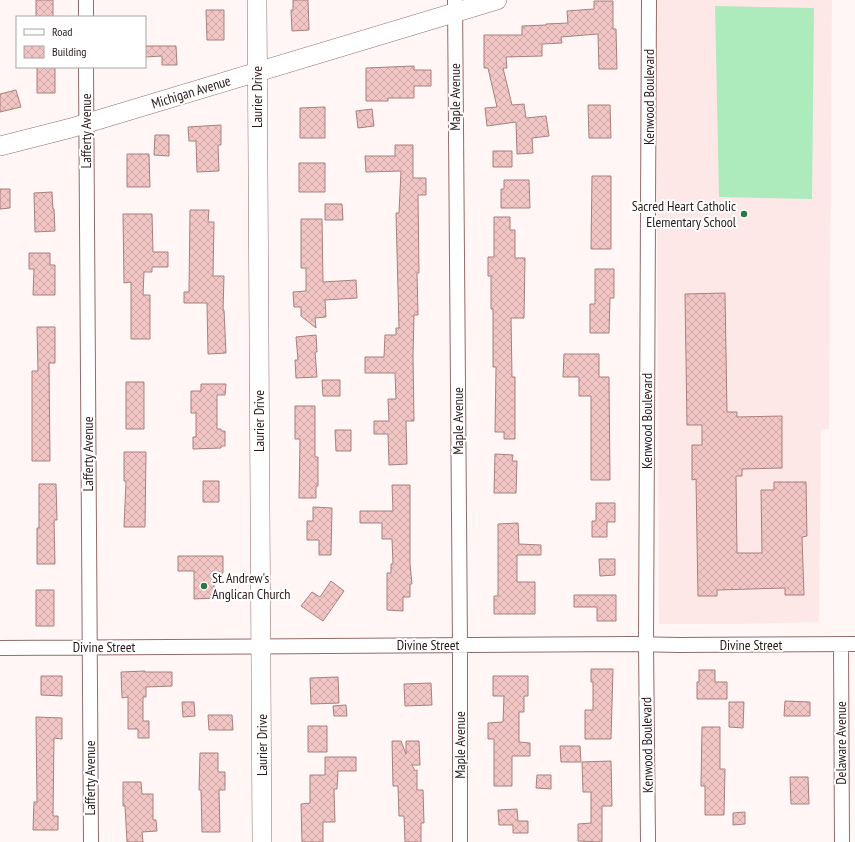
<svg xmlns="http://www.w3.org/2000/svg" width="855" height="842" viewBox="0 0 855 842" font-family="'PT Sans Narrow',sans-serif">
	<defs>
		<pattern id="building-cross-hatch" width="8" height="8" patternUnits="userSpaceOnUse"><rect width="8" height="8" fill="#f2c6c4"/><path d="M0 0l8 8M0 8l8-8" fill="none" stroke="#d0aaa8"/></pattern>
	</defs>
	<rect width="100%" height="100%" fill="#fff6f5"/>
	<!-- built -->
	<path fill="#fee8e7" d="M 656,0 L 832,0 L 829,429 L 821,430 L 819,617 L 818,622 L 739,624 L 659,624 Z"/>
	<!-- garden -->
	<path fill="#adeabc" d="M 715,6 L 814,8 L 812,199 L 719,197 Z"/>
	<!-- building -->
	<path fill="url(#building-cross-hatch)" stroke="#a8807e" d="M 36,0 L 53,0 L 53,17 L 36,17 Z
		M 293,0 L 308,0 L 309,30 L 292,31 L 291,10 L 293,10 Z
		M 594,1 L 613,1 L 613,29 L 616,29 L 617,69 L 599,69 L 598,34 L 561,37 L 562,43 L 542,44 L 542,56 L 506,57 L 507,68 L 503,68 L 512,105 L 524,104 L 526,118 L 546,116 L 549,136 L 532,138 L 533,153 L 517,154 L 516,122 L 487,126 L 485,108 L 497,107 L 488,68 L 484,68 L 484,35 L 522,35 L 522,26 L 546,25 L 546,24 L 568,23 L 567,11 L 594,9 Z
		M 206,10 L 224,10 L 224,40 L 207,40 Z
		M 145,46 L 176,46 L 177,65 L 162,65 L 162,56 L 145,57 Z
		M 414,66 L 414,70 L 431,70 L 431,86 L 414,86 L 414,98 L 388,98 L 388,101 L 366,101 L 366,68 Z
		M 37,67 L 55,67 L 55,93 L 37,93 Z
		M 16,90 L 21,107 L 0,112 L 0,94 Z
		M 588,105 L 610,105 L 611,138 L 589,138 Z
		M 325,107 L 325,138 L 300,138 L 300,108 Z
		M 372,109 L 374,126 L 358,128 L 356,111 Z
		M 221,125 L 221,145 L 218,145 L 219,171 L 197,172 L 196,141 L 189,141 L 188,127 Z
		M 155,135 L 169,135 L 169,156 L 154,155 Z
		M 395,145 L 413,145 L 413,178 L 426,178 L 426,195 L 418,195 L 419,273 L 417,273 L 418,315 L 414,315 L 413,356 L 414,421 L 406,421 L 407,464 L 389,465 L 388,434 L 374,434 L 374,421 L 389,421 L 388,399 L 396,399 L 395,373 L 365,373 L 365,357 L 384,357 L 385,335 L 396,335 L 396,328 L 399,328 L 396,213 L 399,213 L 401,171 L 366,172 L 365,156 L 395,156 Z
		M 493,151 L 512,151 L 512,167 L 493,167 Z
		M 127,154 L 149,154 L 150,187 L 127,187 Z
		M 299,163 L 325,163 L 325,192 L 299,192 Z
		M 592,176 L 611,176 L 611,249 L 591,249 Z
		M 504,180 L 529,180 L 530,208 L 501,208 L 501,189 L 504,189 Z
		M 0,189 L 10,189 L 10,208 L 0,209 Z
		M 52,192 L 53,209 L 54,209 L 55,231 L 35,232 L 34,193 Z
		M 325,204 L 342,204 L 343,220 L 325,220 Z
		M 190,210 L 209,210 L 208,222 L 214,222 L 213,276 L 224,276 L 223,310 L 224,310 L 226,353 L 208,354 L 207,303 L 184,303 L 184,292 L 189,292 Z
		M 123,214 L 152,214 L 153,252 L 168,252 L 168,267 L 152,267 L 152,272 L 144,272 L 143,295 L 150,295 L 150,339 L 131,339 L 131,282 L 124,283 Z
		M 494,217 L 510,217 L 510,230 L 515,230 L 515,258 L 525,258 L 524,318 L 511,318 L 512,377 L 515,377 L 515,439 L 504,439 L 504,432 L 495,432 L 496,367 L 493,367 L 493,309 L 491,309 L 491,276 L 488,276 L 488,257 L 494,257 Z
		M 301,219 L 322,219 L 323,282 L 356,280 L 357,298 L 325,300 L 326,317 L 315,318 L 316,328 L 301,316 L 301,307 L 294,307 L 293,292 L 306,291 L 306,268 L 301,268 Z
		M 29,253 L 50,253 L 50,265 L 55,265 L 55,295 L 33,295 L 34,269 L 29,269 Z
		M 595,269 L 614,269 L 614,298 L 610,298 L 609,333 L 590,333 L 590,304 L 595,304 Z
		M 725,293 L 727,412 L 737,412 L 737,417 L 782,416 L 782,468 L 742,469 L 742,476 L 736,476 L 737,553 L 762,553 L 761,490 L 774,490 L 774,482 L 806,482 L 807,536 L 802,537 L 804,595 L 785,595 L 785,588 L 717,590 L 717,596 L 698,596 L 696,479 L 692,480 L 692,445 L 702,445 L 702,425 L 687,425 L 685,294 Z
		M 37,327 L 55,327 L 55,363 L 49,363 L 50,461 L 32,461 L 32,371 L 38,371 Z
		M 316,335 L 317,352 L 315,352 L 317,377 L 296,378 L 295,360 L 298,360 L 296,337 Z
		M 564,354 L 599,354 L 599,377 L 609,377 L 610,480 L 591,480 L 591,396 L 579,396 L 579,377 L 563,377 Z
		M 322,380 L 340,380 L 340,396 L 323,396 Z
		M 126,382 L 144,382 L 144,429 L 126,429 Z
		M 201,384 L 226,384 L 225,395 L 217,395 L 217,429 L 221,429 L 221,431 L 225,431 L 225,446 L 221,446 L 221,448 L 193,449 L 193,437 L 196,437 L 196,413 L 191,413 L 191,391 L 201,391 Z
		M 295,406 L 315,406 L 315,457 L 318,457 L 318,486 L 316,486 L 316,498 L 299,498 L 300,439 L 295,439 Z
		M 335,430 L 351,430 L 351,451 L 336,451 Z
		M 124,452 L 146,452 L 145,527 L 124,527 L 126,481 L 124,481 Z
		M 495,454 L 513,455 L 512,461 L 517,461 L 516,493 L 494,493 Z
		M 203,481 L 219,481 L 219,502 L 203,502 Z
		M 39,484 L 56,484 L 57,520 L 54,520 L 55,564 L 37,564 L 37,528 L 39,528 Z
		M 392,485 L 410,485 L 410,564 L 412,584 L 410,584 L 410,597 L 403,597 L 403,611 L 387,610 L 387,573 L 391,573 L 391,564 L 393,564 L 392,539 L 382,539 L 382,523 L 360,523 L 360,511 L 393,511 Z
		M 596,503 L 615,503 L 615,522 L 607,522 L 607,537 L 592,537 L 592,521 L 596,521 Z
		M 313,507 L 332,508 L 331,555 L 319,555 L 319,540 L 307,540 L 307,521 L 313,521 Z
		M 518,523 L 519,544 L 541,545 L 541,555 L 517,555 L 517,582 L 535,582 L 535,614 L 494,614 L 494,596 L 498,596 L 498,524 Z
		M 178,556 L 223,556 L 223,573 L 214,574 L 214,598 L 194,599 L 194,571 L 178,571 Z
		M 599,559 L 615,559 L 615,575 L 600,576 Z
		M 331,581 L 344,591 L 323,621 L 301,606 L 312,592 L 320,597 Z
		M 36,590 L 54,590 L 54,626 L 36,626 Z
		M 574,595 L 616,595 L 616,621 L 597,621 L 597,607 L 574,607 Z
		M 591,669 L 613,669 L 611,739 L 585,739 L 585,710 L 593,710 L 593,682 L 591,682 Z
		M 699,670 L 715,670 L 715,682 L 727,682 L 727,699 L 697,699 L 697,682 L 699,682 Z
		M 145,671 L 145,672 L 172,672 L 172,686 L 146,687 L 146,697 L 143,697 L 143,721 L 149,721 L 149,738 L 138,738 L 138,729 L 128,729 L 128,697 L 122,698 L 121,672 Z
		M 41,676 L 62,676 L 62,696 L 41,695 Z
		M 493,676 L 528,676 L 528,696 L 524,696 L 524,712 L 519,712 L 519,742 L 530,743 L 530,756 L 512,756 L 512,786 L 494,786 L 494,739 L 488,739 L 488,723 L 503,722 L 504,696 L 493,696 Z
		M 338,677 L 339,703 L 311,704 L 310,678 Z
		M 431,683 L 432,705 L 405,706 L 404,684 Z
		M 785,701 L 810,702 L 810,716 L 784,716 Z
		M 182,702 L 194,702 L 195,716 L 183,717 Z
		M 729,702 L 744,702 L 743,728 L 729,727 Z
		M 346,705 L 347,716 L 334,716 L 333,706 Z
		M 208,715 L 232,715 L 233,730 L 209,730 Z
		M 36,717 L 62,718 L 62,739 L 54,738 L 53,816 L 58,816 L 58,830 L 33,830 L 34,802 L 37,802 Z
		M 308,726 L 327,726 L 327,752 L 308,752 Z
		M 702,727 L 720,727 L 720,769 L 725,769 L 724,815 L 705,815 L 705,786 L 701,786 Z
		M 392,741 L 401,741 L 406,754 L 406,741 L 419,741 L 420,765 L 412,765 L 415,771 L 417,770 L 417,790 L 423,790 L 424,823 L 421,823 L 421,842 L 405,842 L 404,816 L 399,816 L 398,786 L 393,786 Z
		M 560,746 L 580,746 L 581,762 L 561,762 Z
		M 200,753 L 218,753 L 218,772 L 225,772 L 225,790 L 219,790 L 220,832 L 202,832 L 201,790 L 199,790 Z
		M 325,757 L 356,757 L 356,771 L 338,771 L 337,789 L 334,789 L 335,822 L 323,822 L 323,842 L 302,842 L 301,804 L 310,803 L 310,775 L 325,775 Z
		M 611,761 L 612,806 L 602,806 L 602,842 L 578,841 L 578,824 L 591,823 L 591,792 L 583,792 L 582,762 Z
		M 537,775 L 551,775 L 551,789 L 536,788 Z
		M 790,777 L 808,777 L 809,804 L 791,804 Z
		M 123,782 L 141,782 L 142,794 L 153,794 L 153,820 L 156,820 L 157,831 L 142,832 L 143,842 L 127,842 L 125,806 L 123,806 Z
		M 517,809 L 518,821 L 528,821 L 528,833 L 513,833 L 513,825 L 499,825 L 498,810 Z
		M 745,812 L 745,824 L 733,825 L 733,813 Z"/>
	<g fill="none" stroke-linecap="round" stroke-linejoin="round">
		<defs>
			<path id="street" d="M 86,0 L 86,17
				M 455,0 L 460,645 L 460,842
				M 86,67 L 91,842
				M 841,645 L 842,842
				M 0,648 L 633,644 L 678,645 L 855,644
				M 648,842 L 646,644 L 649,0"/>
			<path id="secondary" d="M 257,0 L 262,842
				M 0,146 L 71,128 L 497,0"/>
		</defs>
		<!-- street casing -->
		<use href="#street" stroke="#926c6a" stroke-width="16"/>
		<!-- secondary casing -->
		<use href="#secondary" stroke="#926c6a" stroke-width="20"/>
		<!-- street -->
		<use href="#street" stroke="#fff" stroke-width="14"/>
		<!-- secondary -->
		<use href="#secondary" stroke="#fff" stroke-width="19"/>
	</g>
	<!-- markers -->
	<g fill="#2b7746" stroke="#fff" stroke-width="1.5">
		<circle cx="744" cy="214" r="4"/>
		<circle cx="204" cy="586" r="4"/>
	</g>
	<g text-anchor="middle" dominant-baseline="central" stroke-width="4" stroke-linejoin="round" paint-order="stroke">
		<!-- street labels -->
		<g font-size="14" fill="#291a19" stroke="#fff">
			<text transform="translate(191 92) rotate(-17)">Michigan Avenue</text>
			<text transform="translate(257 97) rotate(-90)">Laurier Drive</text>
			<text transform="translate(455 97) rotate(-90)">Maple Avenue</text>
			<text transform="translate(649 97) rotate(-90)">Kenwood Boulevard</text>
			<text transform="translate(86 131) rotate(-90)">Lafferty Avenue</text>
			<text transform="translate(259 421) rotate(-90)">Laurier Drive</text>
			<text transform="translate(458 421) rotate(-90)">Maple Avenue</text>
			<text transform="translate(647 421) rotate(-90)">Kenwood Boulevard</text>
			<text transform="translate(88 454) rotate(-90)">Lafferty Avenue</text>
			<text x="428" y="645">Divine Street</text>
			<text x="751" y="645">Divine Street</text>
			<text x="104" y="647">Divine Street</text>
			<text transform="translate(841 743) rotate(-90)">Delaware Avenue</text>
			<text transform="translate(262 745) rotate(-90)">Laurier Drive</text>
			<text transform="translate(460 745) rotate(-90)">Maple Avenue</text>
			<text transform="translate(647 745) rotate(-91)">Kenwood Boulevard</text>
			<text transform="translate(90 778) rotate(-90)">Lafferty Avenue</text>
		</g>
		<!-- poi labels -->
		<g font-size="14" fill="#291a19" stroke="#fff" text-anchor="end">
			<text x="736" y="206">Sacred Heart Catholic<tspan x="736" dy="16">Elementary School</tspan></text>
			<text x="212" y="578" text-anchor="start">St. Andrew's<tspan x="212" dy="16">Anglican Church</tspan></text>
		</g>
	</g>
	<!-- legend -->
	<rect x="16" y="16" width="130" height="52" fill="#ffffff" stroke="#a9a3a3"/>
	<rect x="24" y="29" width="20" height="6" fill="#ffffff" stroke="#a9a3a3"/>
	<text x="52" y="36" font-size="12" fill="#291a19">Road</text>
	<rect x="24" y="46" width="20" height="12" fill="url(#building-cross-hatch)" stroke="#a9a3a3"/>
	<text x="52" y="56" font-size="12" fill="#291a19">Building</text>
</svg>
